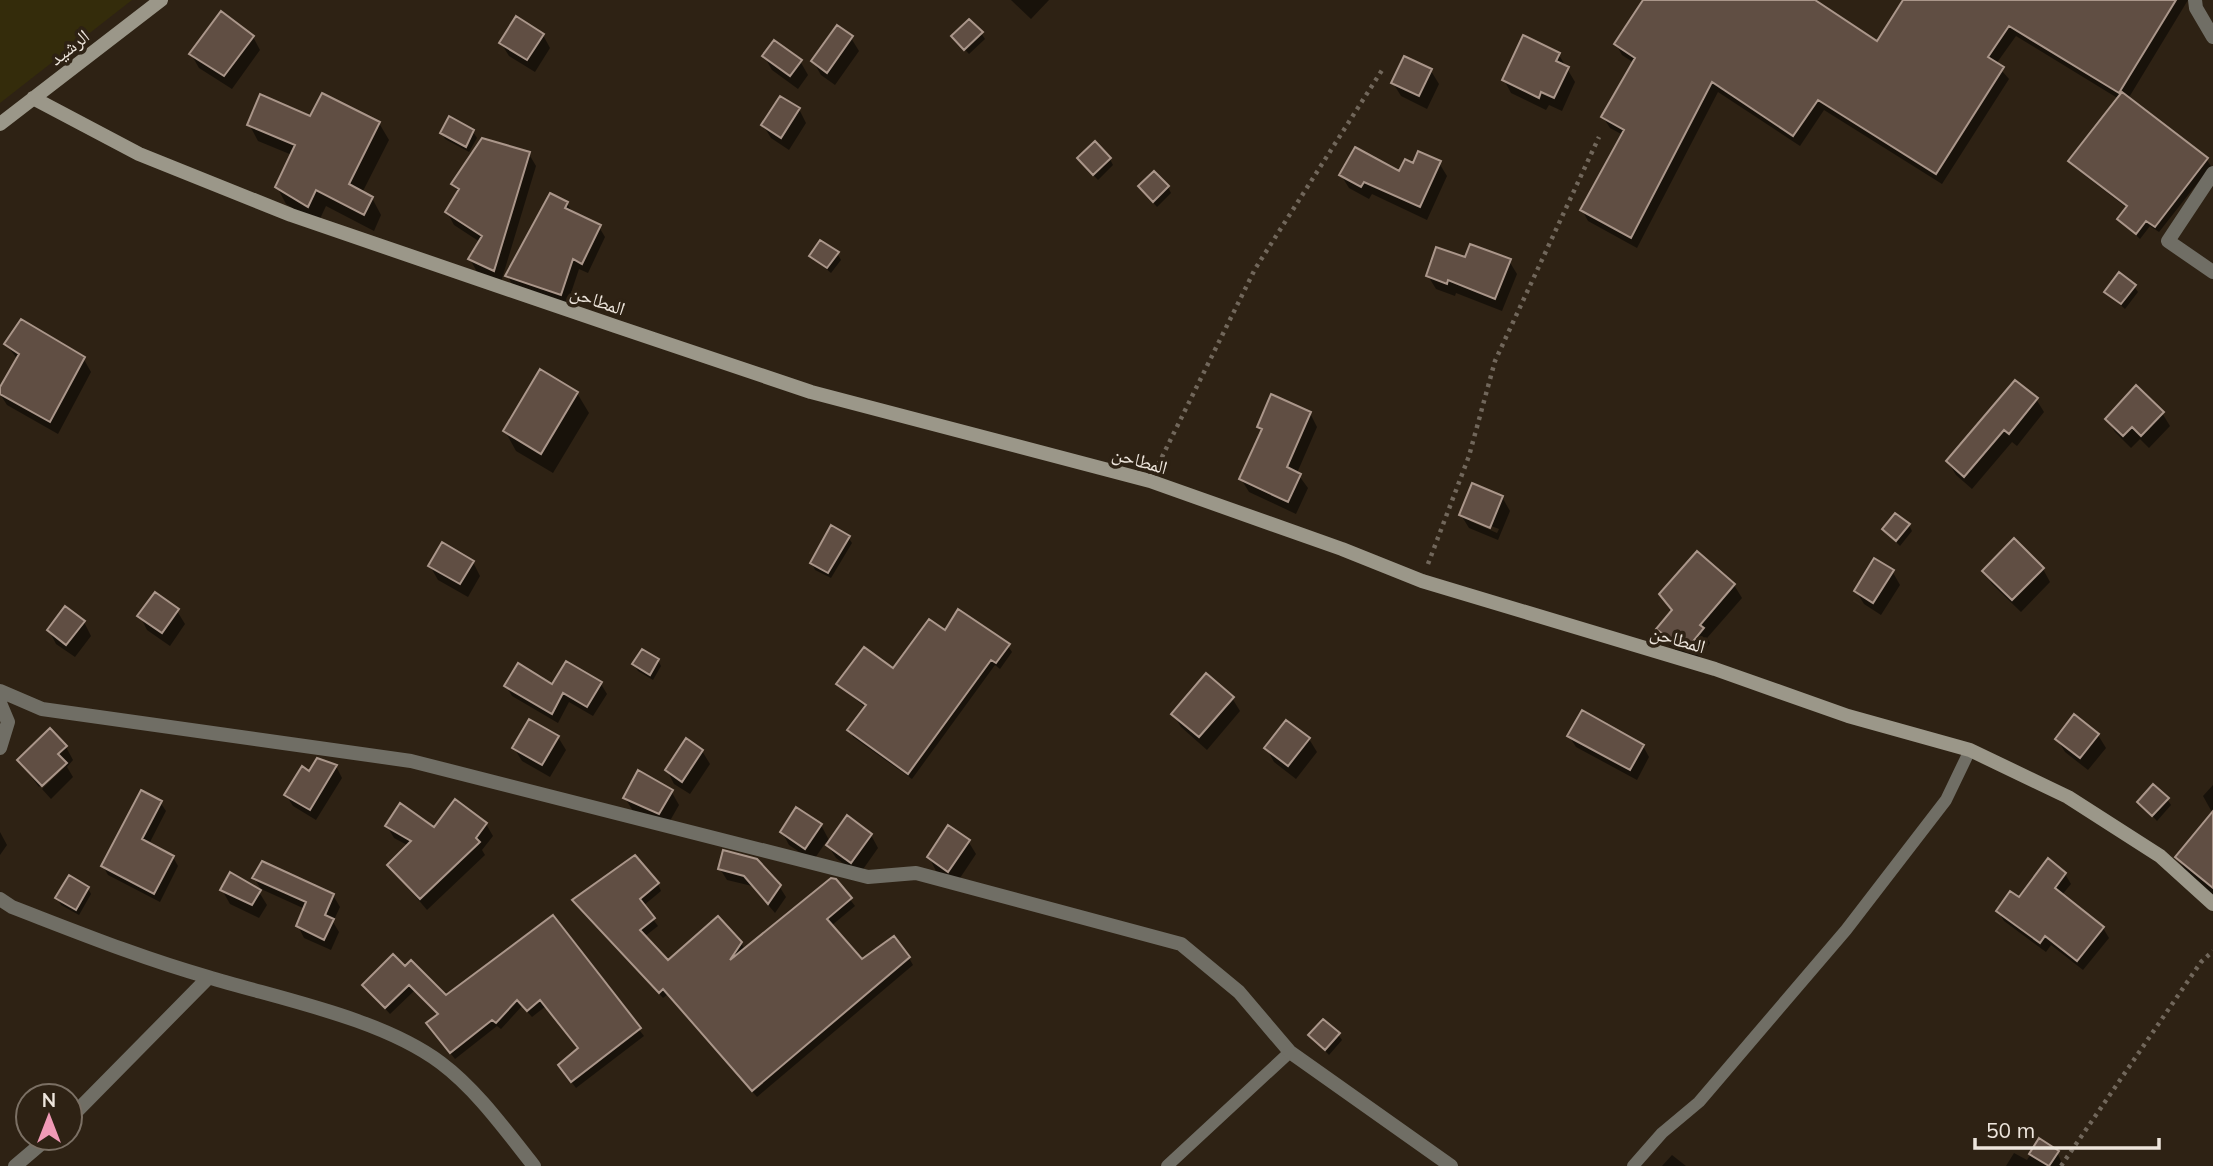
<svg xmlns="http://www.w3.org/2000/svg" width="2213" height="1166" viewBox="0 0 2213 1166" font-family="Mulish,'Noto Naskh Arabic',sans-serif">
	<rect width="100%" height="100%" fill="#2e2214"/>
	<!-- sand -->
	<path fill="#342c0b" d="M 0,0 L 132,0 L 0,103 Z"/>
	<!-- shadow -->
	<path fill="#0007" fill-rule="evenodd" d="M 1011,0 L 1049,0 L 1031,19 Z
		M 1645,0 L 1811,0 L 1877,44 L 1935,0 L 2188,0 L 2128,99 L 2207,160 L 2211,166 L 2159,232 L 2150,226 L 2140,239 L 2119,219 L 2127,208 L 2074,167 L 2070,161 L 2119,99 L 2016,36 L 1996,64 L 2009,79 L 1942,184 L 1824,110 L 1800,146 L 1718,92 L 1637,248 L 1588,221 L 1582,210 L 1623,135 L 1610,128 L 1603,117 L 1634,63 L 1622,55 L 1616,44 Z
		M 981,33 L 985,39 L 969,54 L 953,37 Z
		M 543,35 L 550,48 L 535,72 L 509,56 L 501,43 Z
		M 253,37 L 260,50 L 232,89 L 199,68 L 191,54 Z
		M 851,38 L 859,51 L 835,85 L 821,75 L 813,61 Z
		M 1559,55 L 1575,82 L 1562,111 L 1549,105 L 1546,110 L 1511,93 L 1504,80 Z
		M 764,56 L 800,61 L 808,75 L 798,89 L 772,70 Z
		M 1431,71 L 1439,84 L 1427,109 L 1401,96 L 1393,83 Z
		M 799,109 L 806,123 L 789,150 L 771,138 L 763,125 Z
		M 311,118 L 379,123 L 389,140 L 362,193 L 372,198 L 381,215 L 374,231 L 326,206 L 318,223 L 286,204 L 277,187 L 292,155 L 258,141 L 249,124 Z
		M 473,132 L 477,138 L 469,152 L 445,139 L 442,133 Z
		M 529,154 L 536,166 L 501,282 L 477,272 L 470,259 L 480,242 L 454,225 L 447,212 L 459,193 L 453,184 Z
		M 1110,159 L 1113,165 L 1098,180 L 1083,164 Z
		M 1439,163 L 1447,176 L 1427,220 L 1372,194 L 1369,199 L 1349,188 L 1341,175 L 1400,174 L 1414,165 Z
		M 1140,187 L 1168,187 L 1171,193 L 1157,207 Z
		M 567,203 L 573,214 L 599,227 L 605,237 L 588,273 L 579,269 L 567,305 L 513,286 L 507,275 Z
		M 837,253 L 841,260 L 831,273 L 811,256 Z
		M 1466,259 L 1509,261 L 1517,274 L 1502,311 L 1456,293 L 1455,296 L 1436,289 L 1428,276 Z
		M 2134,286 L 2138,292 L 2125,309 L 2106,292 Z
		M 6,344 L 83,358 L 91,372 L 58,434 L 7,405 L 0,394 L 18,360 Z
		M 577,393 L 589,413 L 553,473 L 516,451 L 505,431 Z
		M 2036,399 L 2044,412 L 2017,446 L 2012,442 L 1972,489 L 1956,475 L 1948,462 Z
		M 1310,413 L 1317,427 L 1297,473 L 1308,488 L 1296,514 L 1249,492 L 1241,479 L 1263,433 L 1259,427 Z
		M 2162,413 L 2170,426 L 2149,448 L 2140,439 L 2131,448 L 2115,432 L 2107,419 Z
		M 1502,497 L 1510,511 L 1498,540 L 1469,528 L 1461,515 ZM 1470,518 L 1499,529 L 1497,533 L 1470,521 Z
		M 1909,525 L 1912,531 L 1900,546 L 1884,530 Z
		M 848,537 L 852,543 L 831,578 L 815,570 L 812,563 Z
		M 473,562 L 480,576 L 468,597 L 438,580 L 430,566 Z
		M 2043,569 L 2050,582 L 2021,612 L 1992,584 L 1984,571 Z
		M 1892,571 L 1900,585 L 1881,615 L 1864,604 L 1856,591 Z
		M 1734,585 L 1742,598 L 1707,638 L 1710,643 L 1694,663 L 1666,643 L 1658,629 L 1672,612 L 1661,595 Z
		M 177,611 L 185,624 L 170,646 L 147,630 L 140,616 Z
		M 84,622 L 91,636 L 75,657 L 56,644 L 49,630 Z
		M 945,633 L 1008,646 L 1012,652 L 1000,669 L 995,665 L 912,779 L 853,737 L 850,730 L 866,708 L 838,684 L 893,671 Z
		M 658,660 L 661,666 L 653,680 L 638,671 L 634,664 Z
		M 601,684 L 607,694 L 593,716 L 569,702 L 558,723 L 512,696 L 506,686 Z
		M 1232,698 L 1240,711 L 1207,750 L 1181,727 L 1173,714 Z
		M 2098,735 L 2106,748 L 2088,770 L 2065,752 L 2057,739 Z
		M 1569,736 L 1643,746 L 1649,757 L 1637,780 L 1576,747 Z
		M 558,737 L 566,750 L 550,777 L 522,761 L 514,748 Z
		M 1309,739 L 1317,752 L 1296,779 L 1274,762 L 1267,749 Z
		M 66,747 L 73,760 L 67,767 L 73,777 L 51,799 L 42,789 L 66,766 L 66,761 L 39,787 L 19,760 Z
		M 702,751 L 710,764 L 690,794 L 674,784 L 667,770 Z
		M 336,766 L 342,778 L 316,820 L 293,806 L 286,795 L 310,773 Z
		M 2213,785 L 2213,898 L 2188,875 L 2177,857 L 2213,814 L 2203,796 Z
		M 671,791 L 679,805 L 667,826 L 633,811 L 625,798 Z
		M 2167,799 L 2171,805 L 2157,821 L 2139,802 Z
		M 160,802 L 166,811 L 149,844 L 173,857 L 178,866 L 160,902 L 108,875 L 103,866 Z
		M 486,824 L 493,836 L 482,850 L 485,855 L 427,910 L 389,865 L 409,846 L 394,838 L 387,826 L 434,829 Z
		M 821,825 L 830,842 L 871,835 L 878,848 L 859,875 L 836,858 L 826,842 L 813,861 L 789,845 L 782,832 Z
		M 0,832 L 7,845 L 0,855 Z
		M 968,841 L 976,854 L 956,884 L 936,871 L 929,857 Z
		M 720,869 L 779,886 L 786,897 L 775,913 L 752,886 L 727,880 Z
		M 2065,874 L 2071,884 L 2062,895 L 2103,928 L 2109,938 L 2083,970 L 2051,945 L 2046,952 L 2004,921 L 1998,911 Z
		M 254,878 L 333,895 L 340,907 L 333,922 L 339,932 L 331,950 L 304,938 L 298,926 L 305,909 L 261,889 Z
		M 835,880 L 855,906 L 831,926 L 862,961 L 909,958 L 913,965 L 757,1097 L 668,994 L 663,998 L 575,901 L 658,884 L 661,891 L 643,906 L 658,926 L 644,937 L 668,962 L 741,943 L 745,950 Z
		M 88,888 L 91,894 L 79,915 L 61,905 L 57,898 Z
		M 222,890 L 259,892 L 267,905 L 259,918 L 230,904 Z
		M 552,918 L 644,1036 L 576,1088 L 564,1072 L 579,1049 L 546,1006 L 532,1017 L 522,1006 L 501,1029 L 497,1026 L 455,1059 L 433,1031 L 439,1016 L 414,991 L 390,1014 L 364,985 L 393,957 L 446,997 Z
		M 1338,1034 L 1342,1040 L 1329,1055 L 1311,1036 Z
		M 2039,1141 L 2057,1152 L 2063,1166 L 2006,1166 L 2014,1153 L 2027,1160 Z
		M 1672,1155 L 1686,1166 L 1662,1166 Z"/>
	<!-- building -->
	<path fill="#604e43" stroke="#aa968a" stroke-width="2" d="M 1643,0 L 1815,0 L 1877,41 L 1903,0 L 2176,0 L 2119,93 L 2009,26 L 1988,57 L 2004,67 L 1936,174 L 1818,100 L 1793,136 L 1712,82 L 1631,238 L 1580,210 L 1624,130 L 1601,117 L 1635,58 L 1614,44 Z
		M 221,11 L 254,36 L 224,76 L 189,54 Z
		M 516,16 L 544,34 L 527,60 L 499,43 Z
		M 969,19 L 983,32 L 964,50 L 951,36 Z
		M 837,25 L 853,36 L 827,73 L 811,61 Z
		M 1523,35 L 1560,53 L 1556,61 L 1569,67 L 1554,98 L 1541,92 L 1539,98 L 1502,80 Z
		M 774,40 L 802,60 L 790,76 L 762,56 Z
		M 1404,56 L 1432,69 L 1419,96 L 1391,83 Z
		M 2122,92 L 2208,158 L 2155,227 L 2146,221 L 2136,234 L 2117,219 L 2127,206 L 2068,161 Z
		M 322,93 L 380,122 L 349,184 L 373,197 L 364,215 L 316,190 L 308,207 L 275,187 L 295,145 L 247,125 L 260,94 L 310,116 Z
		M 780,96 L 800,108 L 781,138 L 761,125 Z
		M 449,116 L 474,130 L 466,147 L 440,133 Z
		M 482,138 L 530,152 L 494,271 L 468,259 L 482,236 L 445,212 L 459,189 L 451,184 Z
		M 1095,141 L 1111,158 L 1093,175 L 1077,158 Z
		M 1355,147 L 1399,171 L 1405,159 L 1413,163 L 1418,151 L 1441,161 L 1420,207 L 1364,182 L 1361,187 L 1339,175 Z
		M 1154,171 L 1169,186 L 1153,202 L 1138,186 Z
		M 550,193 L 568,202 L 565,208 L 601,225 L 582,264 L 573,259 L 561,295 L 505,276 Z
		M 820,240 L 839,252 L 827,268 L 809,256 Z
		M 1470,244 L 1511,259 L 1495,299 L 1448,280 L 1447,284 L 1426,276 L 1436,247 L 1465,257 Z
		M 2119,272 L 2136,285 L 2121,304 L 2104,292 Z
		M 21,319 L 85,357 L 50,422 L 0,394 L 0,387 L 19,354 L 4,344 Z
		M 540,369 L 578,392 L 541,454 L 503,431 Z
		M 2015,380 L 2038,398 L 2009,434 L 2004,430 L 1964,477 L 1946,461 Z
		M 2136,385 L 2164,412 L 2141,436 L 2132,427 L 2123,436 L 2105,419 Z
		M 1271,394 L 1311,412 L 1287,467 L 1301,474 L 1288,502 L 1239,479 L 1262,429 L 1257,427 Z
		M 1472,483 L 1503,496 L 1490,528 L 1459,515 Z
		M 1895,513 L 1910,524 L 1896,541 L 1882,529 Z
		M 831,525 L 850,536 L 828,573 L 810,563 Z
		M 2014,538 L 2044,568 L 2012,600 L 1982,571 Z
		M 442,542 L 474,561 L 460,584 L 428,566 Z
		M 1697,551 L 1735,584 L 1700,625 L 1704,628 L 1686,650 L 1656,629 L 1672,610 L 1659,594 Z
		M 1874,558 L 1894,570 L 1873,603 L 1854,591 Z
		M 155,592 L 179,609 L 162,633 L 137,616 Z
		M 65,606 L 85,621 L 66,645 L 47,630 Z
		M 958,609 L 1010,644 L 996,663 L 991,660 L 908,774 L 847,730 L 866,705 L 836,684 L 864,647 L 893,668 L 929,619 L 945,630 Z
		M 642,649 L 659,659 L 650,675 L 632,664 Z
		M 566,661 L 602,682 L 587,707 L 563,693 L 552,714 L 504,686 L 518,663 L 552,684 Z
		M 1206,673 L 1234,697 L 1199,737 L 1171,714 Z
		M 1582,710 L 1644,745 L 1630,770 L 1567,736 Z
		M 2074,714 L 2099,734 L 2080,758 L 2055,739 Z
		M 529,719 L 559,736 L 542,765 L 512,748 Z
		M 1286,720 L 1310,738 L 1288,766 L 1264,748 Z
		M 50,728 L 67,746 L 58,754 L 67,763 L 42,786 L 17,760 Z
		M 686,738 L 703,750 L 682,782 L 665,770 Z
		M 317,758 L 337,765 L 310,810 L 284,795 L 302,766 L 309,771 Z
		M 638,770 L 673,790 L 659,814 L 623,798 Z
		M 2153,784 L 2169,798 L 2152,816 L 2137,802 Z
		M 141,790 L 162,801 L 142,839 L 174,856 L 154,894 L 101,866 Z
		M 455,799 L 487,823 L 476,838 L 480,842 L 420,899 L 387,865 L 411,841 L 385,826 L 400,803 L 434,827 Z
		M 796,807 L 822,824 L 805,849 L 780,832 Z
		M 2213,811 L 2213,888 L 2175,857 Z
		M 847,815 L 872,834 L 851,863 L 826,845 Z
		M 948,825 L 970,840 L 948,872 L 927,857 Z
		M 723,850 L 757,859 L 781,885 L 768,904 L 744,876 L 718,869 Z
		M 635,855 L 659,883 L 640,899 L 655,918 L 640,930 L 668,960 L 718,916 L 742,942 L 730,960 L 831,878 L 836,879 L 852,898 L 827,919 L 862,959 L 894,936 L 910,957 L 752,1091 L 663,989 L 659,993 L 572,900 Z
		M 2048,858 L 2066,873 L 2055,888 L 2104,927 L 2077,961 L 2045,936 L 2040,943 L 1996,911 L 2010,891 L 2019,897 Z
		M 262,861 L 334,894 L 325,915 L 334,919 L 324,940 L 296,926 L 306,902 L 252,878 Z
		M 230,872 L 261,890 L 252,905 L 220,890 Z
		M 69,875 L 89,887 L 76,910 L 55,898 Z
		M 553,915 L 641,1028 L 571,1082 L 558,1065 L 578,1048 L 540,1000 L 527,1011 L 517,1000 L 496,1023 L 492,1020 L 450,1053 L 426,1023 L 438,1014 L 409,985 L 385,1008 L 362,985 L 393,954 L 405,966 L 411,960 L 446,995 Z
		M 1323,1019 L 1340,1033 L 1325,1050 L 1308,1035 Z
		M 2039,1138 L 2059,1151 L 2049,1166 L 2029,1154 Z"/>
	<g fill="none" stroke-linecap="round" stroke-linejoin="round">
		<!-- path -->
		<path stroke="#71675b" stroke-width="4.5" stroke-dasharray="3.5 5" stroke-linecap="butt" d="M 1158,465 L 1255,269 L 1384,67
			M 1428,564 L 1469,456 L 1495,361 L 1599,137
			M 2061,1166 L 2201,962 L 2213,951"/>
		<!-- lane -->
		<path stroke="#706e65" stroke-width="12" d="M 1167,1166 L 1290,1052
			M 1633,1166 L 1662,1133 L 1699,1102 L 1846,930 L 1946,800 L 1970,750"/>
		<!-- street -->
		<path stroke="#706e65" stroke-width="14" d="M 2195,0 L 2196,8 L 2213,37
			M 2213,173 L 2168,241 L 2213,272
			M 0,691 L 42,709 L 411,761 L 868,877 L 916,873 L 1181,944 L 1239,992 L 1290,1052 L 1451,1166
			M 0,703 L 8,722 L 0,748
			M 0,899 L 12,907 C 77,932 141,958 208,977 C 280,999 381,1018 441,1063 C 477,1090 506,1131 534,1166
			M 70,1118 L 208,978
			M 15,1166 L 48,1138"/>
		<!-- secondary -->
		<path stroke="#9b9789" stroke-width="14" d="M 33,98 L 139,154 L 291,215 L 615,326 L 811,392 L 1150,481 L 1342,549 L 1422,581 L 1715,669 L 1848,716 L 1970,750 L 2068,797 L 2160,856 L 2213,904
			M 0,124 L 161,0"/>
	</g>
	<g text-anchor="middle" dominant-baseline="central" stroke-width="7" stroke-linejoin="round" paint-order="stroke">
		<!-- street labels -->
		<g font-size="19" fill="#eee6dd" stroke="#2e2214">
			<text transform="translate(69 47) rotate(-38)">الرشيد</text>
			<text transform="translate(598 300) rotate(19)">المطاحن</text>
			<text transform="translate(1140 460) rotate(16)">المطاحن</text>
			<text transform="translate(1678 639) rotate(16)">المطاحن</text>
		</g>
	</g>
	<!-- north arrow -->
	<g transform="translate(49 1117)"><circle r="33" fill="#2e2214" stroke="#7b7064" stroke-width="2"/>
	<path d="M0-5L12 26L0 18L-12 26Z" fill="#f09ab6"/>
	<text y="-10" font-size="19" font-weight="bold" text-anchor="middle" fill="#eee6dd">N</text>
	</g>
	<!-- scale -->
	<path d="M1975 1138v10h184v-10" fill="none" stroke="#eee6dd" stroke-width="3.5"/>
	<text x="1986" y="1138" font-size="21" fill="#eee6dd" stroke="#2e2214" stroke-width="5" paint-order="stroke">50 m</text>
</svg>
